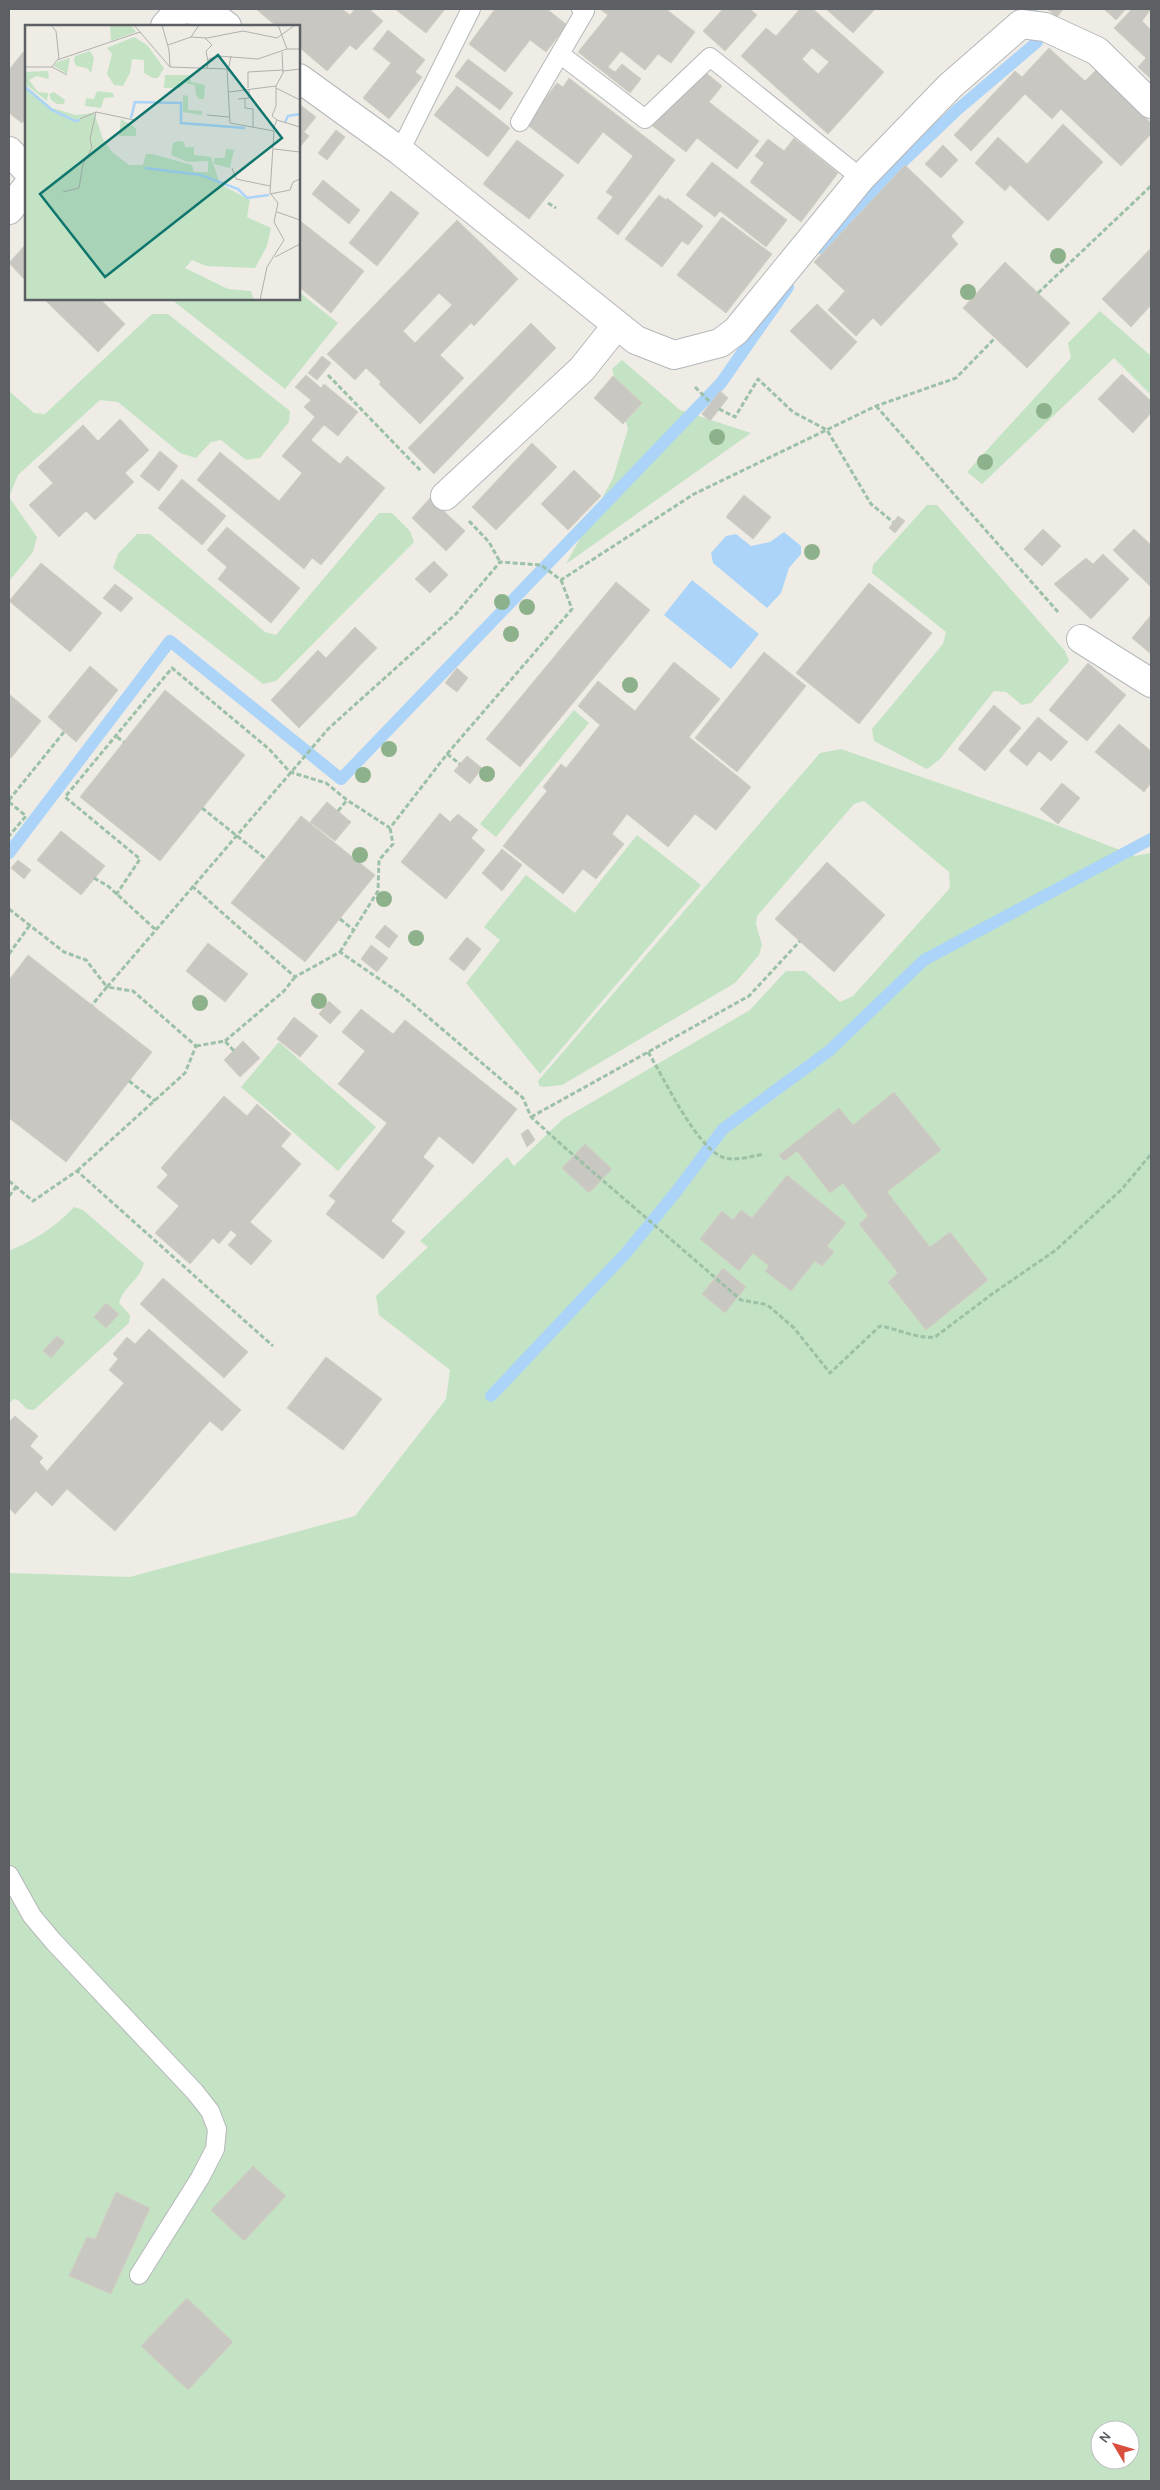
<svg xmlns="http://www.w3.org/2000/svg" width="1160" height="2490" viewBox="0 0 1160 2490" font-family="Karla,sans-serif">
	<rect width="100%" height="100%" fill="#eeece5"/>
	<!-- green -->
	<path fill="#c3e3c4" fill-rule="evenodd" d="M 299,292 L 338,323 L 285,389 L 171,299 L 299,299 Z
		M 1100,311 L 1151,356 L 1151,395 L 1114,358 L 982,484 L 967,472 L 1071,358 L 1068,343 Z
		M 152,314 L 168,314 L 290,411 L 289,422 L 260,458 L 246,460 L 221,440 L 211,442 L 196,458 L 180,453 L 118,402 L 100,400 L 18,475 L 9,497 L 37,537 L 33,552 L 9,581 L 9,391 L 34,413 L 45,414 Z
		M 622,360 L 680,410 L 751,433 L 566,564 L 613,478 L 628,429 L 612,369 Z
		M 927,505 L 937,505 L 1065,651 L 1069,661 L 1031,703 L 1022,705 L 1006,692 L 994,691 L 940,759 L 927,769 L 874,741 L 872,729 L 943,644 L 946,632 L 872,573 L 873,565 Z
		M 379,513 L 392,513 L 410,531 L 414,542 L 276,681 L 263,684 L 113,568 L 118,554 L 137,534 L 150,534 L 265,632 L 276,635 Z
		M 574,710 L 589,723 L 496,837 L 480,824 Z
		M 841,749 L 1028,814 L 1135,856 L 1151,853 L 1151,2481 L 9,2481 L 9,1573 L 130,1577 L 355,1516 L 446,1399 L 450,1370 L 379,1315 L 376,1296 L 428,1247 L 420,1241 L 507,1157 L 514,1166 L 563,1119 L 750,1010 L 786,971 L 805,971 L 840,1002 L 853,996 L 950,888 L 949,872 L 864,801 L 854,804 L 757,916 L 756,924 L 762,945 L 759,955 L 735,983 L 562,1085 L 544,1087 L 539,1086 L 538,1081 L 820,753 ZM 1100,2430 L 1130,2430 L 1130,2460 L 1100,2460 Z
		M 637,835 L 701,885 L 540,1074 L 466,983 L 500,940 L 484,927 L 526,875 L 575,913 Z
		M 279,1042 L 376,1127 L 338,1171 L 241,1087 Z
		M 74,1207 L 83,1210 L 144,1263 C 140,1280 123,1287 119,1303 L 130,1315 L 129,1323 L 34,1410 L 27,1409 L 18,1400 L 14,1399 L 9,1403 L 9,1251 C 34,1240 55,1228 74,1207 Z"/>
	<!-- water -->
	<path fill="#abd4f8" d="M 784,532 L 801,546 L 801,554 L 789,568 L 781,593 L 767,608 L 713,563 L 711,553 L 726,536 L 736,534 L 751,546 L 770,542 Z
		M 692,580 L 759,634 L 731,669 L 664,615 Z"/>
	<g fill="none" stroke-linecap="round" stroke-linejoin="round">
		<!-- stream -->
		<path stroke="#abd4f8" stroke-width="12" d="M 820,248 L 893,171 L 957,110 L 1037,42 L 1031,9
			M 9,853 L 170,641 L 341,779 L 721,383 L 788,287
			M 491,1396 L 626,1253 L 676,1192 L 723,1129 L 829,1051 L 924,960 L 1151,839"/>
	</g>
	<!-- building -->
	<path fill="#c9c7c2" stroke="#d2cec3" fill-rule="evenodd" d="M 256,9 L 342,9 L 350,15 L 355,9 L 369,9 L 383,21 L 356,50 L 350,45 L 327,71 L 299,47 L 299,26 L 276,26 Z
		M 395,9 L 445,9 L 426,33 Z
		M 495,9 L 547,9 L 567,25 L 546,52 L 530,40 L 505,72 L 469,44 Z
		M 600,9 L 666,9 L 695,32 L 671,63 L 658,54 L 645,70 L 621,51 L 608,67 L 615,72 L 622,64 L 641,79 L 630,93 L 578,52 L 608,15 Z
		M 723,9 L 750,9 L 757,15 L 725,51 L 703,31 Z
		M 800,9 L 813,9 L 884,72 L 828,134 L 741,56 L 766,28 L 776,36 ZM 812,48 L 829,62 L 818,74 L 802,59 Z
		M 826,9 L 875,9 L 853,33 Z
		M 1047,9 L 1063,9 L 1057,17 Z
		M 1104,9 L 1126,9 L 1116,20 Z
		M 1132,9 L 1151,9 L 1142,21 L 1151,30 L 1151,79 L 1138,67 L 1146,58 L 1114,28 Z
		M 388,30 L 425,60 L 415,72 L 422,77 L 389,119 L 363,98 L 391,63 L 373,49 Z
		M 1049,48 L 1085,81 L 1096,70 L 1151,123 L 1151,134 L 1121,166 L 1061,109 L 1052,119 L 1025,94 L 971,151 L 954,135 L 1015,71 L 1022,77 Z
		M 23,52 L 26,54 L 26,118 L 22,123 L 9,113 L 9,70 Z
		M 468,59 L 513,93 L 500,110 L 455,76 Z
		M 705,72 L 722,86 L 709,102 L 759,141 L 737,169 L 697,138 L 686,152 L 650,124 Z
		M 569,78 L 675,160 L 618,235 L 597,218 L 613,197 L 606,192 L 633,156 L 603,132 L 578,164 L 526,124 L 557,83 L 563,87 Z
		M 457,86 L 510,128 L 488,157 L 434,115 Z
		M 299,104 L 316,117 L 304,132 L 309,136 L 299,148 Z
		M 1063,124 L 1103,162 L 1048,221 L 1010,185 L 1005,191 L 975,163 L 998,137 L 1027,164 Z
		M 336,130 L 345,137 L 327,160 L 318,153 Z
		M 794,138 L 838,173 L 801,222 L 750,182 L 764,163 L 755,156 L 768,139 L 784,151 Z
		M 517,140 L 564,175 L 529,219 L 483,184 Z
		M 943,145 L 958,160 L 941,178 L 925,164 Z
		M 712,162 L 787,220 L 766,247 L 720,211 L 715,217 L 686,195 Z
		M 905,165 L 964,222 L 951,236 L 958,244 L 881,326 L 873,318 L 856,336 L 828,310 L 845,291 L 814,262 Z
		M 323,180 L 360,210 L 349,224 L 312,194 Z
		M 391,191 L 419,213 L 377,266 L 349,243 Z
		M 659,195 L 666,200 L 667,198 L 703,226 L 688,245 L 682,241 L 662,267 L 625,239 Z
		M 722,217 L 772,254 L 726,313 L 677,275 Z
		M 299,220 L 364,271 L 331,313 L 299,287 Z
		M 457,220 L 518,279 L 474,326 L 471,323 L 440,355 L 464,378 L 420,424 L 379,384 L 381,382 L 366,368 L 355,380 L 327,354 ZM 439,293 L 452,305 L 415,343 L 403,331 Z
		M 26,244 L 26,281 L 9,263 Z
		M 1151,248 L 1151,305 L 1131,327 L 1102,299 Z
		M 1005,262 L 1070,323 L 1027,368 L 963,308 Z
		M 44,299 L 100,299 L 125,324 L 98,352 Z
		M 817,304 L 857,342 L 831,370 L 790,331 Z
		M 531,323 L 556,348 L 434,474 L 408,448 Z
		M 322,356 L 331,363 L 317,380 L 308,373 Z
		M 1122,374 L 1151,401 L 1151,413 L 1133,433 L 1098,399 Z
		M 306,375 L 321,388 L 324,384 L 358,412 L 338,436 L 324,425 L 311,440 L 340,464 L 347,456 L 385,488 L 321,565 L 312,558 L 304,569 L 197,480 L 220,452 L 279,501 L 302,473 L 282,456 L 315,417 L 304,407 L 311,400 L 295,387 Z
		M 613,376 L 642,403 L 623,424 L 594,398 Z
		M 720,391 L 728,398 L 710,421 L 702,414 Z
		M 120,419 L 149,450 L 125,473 L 134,482 L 95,520 L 86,511 L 59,537 L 29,505 L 53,483 L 38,467 L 83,425 L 98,441 Z
		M 532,443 L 557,467 L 496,530 L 472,507 Z
		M 160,451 L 178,466 L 159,491 L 140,476 Z
		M 574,470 L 601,496 L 568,530 L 541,504 Z
		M 182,479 L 226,516 L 202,545 L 158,508 Z
		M 744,495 L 771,517 L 753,539 L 726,517 Z
		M 430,498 L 465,531 L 446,551 L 412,518 Z
		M 898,516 L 905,521 L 895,533 L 889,528 Z
		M 227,527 L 300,588 L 271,623 L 218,579 L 227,567 L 207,550 Z
		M 1043,529 L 1061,546 L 1042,566 L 1024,549 Z
		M 1134,529 L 1151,545 L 1151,587 L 1113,550 Z
		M 1103,554 L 1129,579 L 1091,619 L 1054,584 L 1086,558 L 1093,564 Z
		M 434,561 L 448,575 L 430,593 L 415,579 Z
		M 41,563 L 102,613 L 70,652 L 9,601 Z
		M 616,582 L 650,610 L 520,767 L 486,739 Z
		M 869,583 L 932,633 L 859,724 L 796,673 Z
		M 115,584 L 133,598 L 121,612 L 103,598 Z
		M 1151,615 L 1151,654 L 1132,638 Z
		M 355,627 L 377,648 L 299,728 L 271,700 L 318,650 L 326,658 Z
		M 764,652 L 806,686 L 737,772 L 695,738 Z
		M 674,662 L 720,699 L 689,737 L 751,787 L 716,830 L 695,814 L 668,847 L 627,814 L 612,834 L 624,844 L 596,879 L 583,869 L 563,894 L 503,846 L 547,791 L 543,787 L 561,764 L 566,768 L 600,725 L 578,706 L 598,681 L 635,711 Z
		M 1088,663 L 1126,695 L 1087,741 L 1049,710 Z
		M 90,666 L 118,690 L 76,742 L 48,717 Z
		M 457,668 L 468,678 L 457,692 L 445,683 Z
		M 165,690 L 245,755 L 160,861 L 80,797 Z
		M 9,694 L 41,721 L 11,758 L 9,756 Z
		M 994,705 L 1021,728 L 985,771 L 958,749 Z
		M 1038,717 L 1068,742 L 1051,761 L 1039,751 L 1027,766 L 1009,751 Z
		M 1119,724 L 1151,751 L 1151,783 L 1144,792 L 1095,752 Z
		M 467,756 L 482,768 L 470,784 L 454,771 Z
		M 1062,783 L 1080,798 L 1058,824 L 1040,809 Z
		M 327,802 L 351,822 L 335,841 L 310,822 Z
		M 440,813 L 450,822 L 458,814 L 478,830 L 471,838 L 485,850 L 446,899 L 401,862 Z
		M 301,816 L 375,875 L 305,962 L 231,903 Z
		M 61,831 L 105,866 L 81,895 L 37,860 Z
		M 502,849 L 522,865 L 502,891 L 482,873 Z
		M 18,860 L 31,870 L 24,879 L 11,868 Z
		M 827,862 L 885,915 L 834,972 L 775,919 Z
		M 385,925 L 398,936 L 389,948 L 375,937 Z
		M 467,937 L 481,949 L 464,971 L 449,959 Z
		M 208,943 L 248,974 L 225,1002 L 186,971 Z
		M 371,945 L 388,958 L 377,972 L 361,959 Z
		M 28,955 L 152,1052 L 66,1162 L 9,1118 L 9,980 Z
		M 329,1001 L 341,1012 L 330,1024 L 319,1014 Z
		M 361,1009 L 393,1034 L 405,1020 L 517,1109 L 473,1164 L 439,1136 L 423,1157 L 434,1166 L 391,1221 L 405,1232 L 383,1259 L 326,1214 L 336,1201 L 329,1196 L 387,1123 L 338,1084 L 365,1051 L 342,1032 Z
		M 294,1017 L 318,1036 L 300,1057 L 277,1039 Z
		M 243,1041 L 260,1058 L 240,1077 L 224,1060 Z
		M 894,1092 L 941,1150 L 887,1192 L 930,1247 L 950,1232 L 988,1280 L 926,1330 L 888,1282 L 898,1273 L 859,1224 L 868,1216 L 843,1183 L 830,1193 L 797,1151 L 784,1161 L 779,1155 L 839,1108 L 853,1125 Z
		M 224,1096 L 247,1116 L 257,1104 L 291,1134 L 281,1146 L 301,1164 L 250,1222 L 272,1241 L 251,1265 L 228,1245 L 237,1235 L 231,1230 L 219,1244 L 213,1238 L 190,1264 L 155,1233 L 179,1206 L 157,1187 L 168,1175 L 161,1168 Z
		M 528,1129 L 535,1140 L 527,1147 L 521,1134 Z
		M 585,1144 L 612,1169 L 589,1193 L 562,1168 Z
		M 787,1175 L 846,1223 L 827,1246 L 834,1252 L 822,1266 L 815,1261 L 791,1291 L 765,1271 L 769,1266 L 753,1253 L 739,1271 L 700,1239 L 722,1211 L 733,1220 L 741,1210 L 752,1218 Z
		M 723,1268 L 746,1287 L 725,1313 L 702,1294 Z
		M 163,1278 L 248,1352 L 224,1378 L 140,1304 Z
		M 106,1303 L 119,1314 L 106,1328 L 94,1317 Z
		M 149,1329 L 241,1410 L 222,1431 L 210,1421 L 115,1531 L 67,1489 L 52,1506 L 36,1491 L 15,1514 L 9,1508 L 9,1422 L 15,1416 L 38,1436 L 30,1446 L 43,1458 L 39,1462 L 47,1471 L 124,1383 L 109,1370 L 118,1359 L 113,1354 L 127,1337 L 135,1344 Z
		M 57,1336 L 65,1342 L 51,1358 L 43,1351 Z
		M 326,1357 L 382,1399 L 343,1450 L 287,1408 Z
		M 253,2166 L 286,2196 L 244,2241 L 211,2210 Z
		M 116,2192 L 150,2208 L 111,2294 L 69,2276 L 87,2237 L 95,2239 Z
		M 187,2298 L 233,2342 L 188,2390 L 141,2346 Z"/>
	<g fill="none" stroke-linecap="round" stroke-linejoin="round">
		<defs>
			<path id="service" d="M 560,54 L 645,119 L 710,57 L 861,178
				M 520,122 L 585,11 L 581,9
				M 400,151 L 471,9
				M 9,1875 L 32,1916 L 53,1941 L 195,2092 L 210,2111 L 217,2129 L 215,2149 L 200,2178 L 139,2275"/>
			<path id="minor" d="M 185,9 L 209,13 L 227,26
				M 165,26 L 180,9
				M 299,78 L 400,151 L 636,340 L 674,355 L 720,343 L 736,331 L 861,178 L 950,86 L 1021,24 L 1045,27 L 1097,51 L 1151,104
				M 9,151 L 26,169
				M 9,210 L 26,188
				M 445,496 L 582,369 L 617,325
				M 1081,639 L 1151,683"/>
		</defs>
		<!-- service casing -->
		<use href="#service" stroke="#b5b7ba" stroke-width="20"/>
		<!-- minor casing -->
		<use href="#minor" stroke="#b5b7ba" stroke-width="30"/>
		<!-- path -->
		<path stroke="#9cc1a7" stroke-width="3" stroke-dasharray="5 2.5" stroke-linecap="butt" d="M 548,203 L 556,208
			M 1038,293 L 1151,186
			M 328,375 L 421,471
			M 695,387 L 711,403
			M 876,406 L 1058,612
			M 719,409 L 735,417 L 758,379 L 793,412 L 827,430 L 871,504 L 893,522
			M 469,521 L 489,542 L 500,562
			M 117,737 L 124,742
			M 447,754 L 460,764
			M 9,800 L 64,732
			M 9,802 L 26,816 L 9,836
			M 202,808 L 266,859
			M 338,811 L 347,800
			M 94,878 L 108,886 L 156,930
			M 192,886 L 295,977 L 340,952 L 401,994 L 523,1098 L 531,1117 L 563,1146 L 741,1300 L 764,1304 L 770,1307 L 794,1328 L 830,1373 L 880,1326 C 898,1329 917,1339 935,1337 L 992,1294 L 1056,1250 L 1122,1189 L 1151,1154
			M 116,895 L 140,859 L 65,797 L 172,668 L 269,749 L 290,772 L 326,783 L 347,800 L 390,828 L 447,754 L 572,609 L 561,580
			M 9,909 L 64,952 L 86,960 L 107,987 L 329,728 L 456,614 L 500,562 L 541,565 L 561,580 L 694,494 L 876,406 L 956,378 L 995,338
			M 340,919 L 355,931
			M 340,952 L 378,891 L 379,860 L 393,844 L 390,828
			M 9,954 L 30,925
			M 225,1041 L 284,991 L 295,977
			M 196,1046 L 225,1041 L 234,1051
			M 648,1052 C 664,1078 695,1145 722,1157 C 734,1162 752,1156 764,1154
			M 129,1081 L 155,1101
			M 531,1117 L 749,996 L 800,941
			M 77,1171 L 185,1073 L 196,1046 L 133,991 L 107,987 L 92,1005
			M 9,1181 L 33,1201 L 77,1171 L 273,1346
			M 9,1196 L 16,1187"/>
		<!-- service -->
		<use href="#service" stroke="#fff" stroke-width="18"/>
		<!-- minor -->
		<use href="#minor" stroke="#fff" stroke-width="28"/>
	</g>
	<!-- trees -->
	<g fill="#8db28b">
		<circle cx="1058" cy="256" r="8"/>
		<circle cx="968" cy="292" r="8"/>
		<circle cx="1044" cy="411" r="8"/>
		<circle cx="717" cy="437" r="8"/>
		<circle cx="985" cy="462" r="8"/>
		<circle cx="812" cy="552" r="8"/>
		<circle cx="502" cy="602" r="8"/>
		<circle cx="527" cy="607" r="8"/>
		<circle cx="511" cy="634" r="8"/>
		<circle cx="630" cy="685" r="8"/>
		<circle cx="389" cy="749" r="8"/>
		<circle cx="487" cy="774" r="8"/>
		<circle cx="363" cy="775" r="8"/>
		<circle cx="360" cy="855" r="8"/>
		<circle cx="384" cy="899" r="8"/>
		<circle cx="416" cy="938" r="8"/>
		<circle cx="319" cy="1001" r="8"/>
		<circle cx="200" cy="1003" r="8"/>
	</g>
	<!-- overview -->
	<g transform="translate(25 25)">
		<rect width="275" height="275" fill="#eeece5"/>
		<path d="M 85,0 L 106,0 L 111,7 L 86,16 ZM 109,12 L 122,20 L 139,43 L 133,53 L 128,53 L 119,48 L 119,35 L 107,34 L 105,48 L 98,61 L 89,60 L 82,49 L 87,29 L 82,23 ZM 65,26 L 69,33 L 66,48 L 62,43 L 51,41 L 49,36 L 50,31 ZM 45,33 L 42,49 L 29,41 L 32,37 ZM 23,46 L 24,54 L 12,51 L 4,55 L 13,67 L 23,68 L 22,76 L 0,59 L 0,47 ZM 140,50 L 164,50 L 166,57 L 180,60 L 179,74 L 174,74 L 171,70 L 170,60 L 160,58 L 155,63 L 139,63 ZM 0,60 L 27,83 L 51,90 L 69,88 L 78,114 L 87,127 L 104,140 L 118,140 L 121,129 L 127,129 L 167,140 L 169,147 L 183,147 L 183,136 L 163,137 L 146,130 L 148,118 L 153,116 L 159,117 L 160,122 L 169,122 L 169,130 L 186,132 L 195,159 L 225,175 L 222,192 L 246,203 L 242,221 L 230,243 L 181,241 L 167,235 L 160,243 L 203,264 L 226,266 L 229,275 L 0,275 ZM 72,66 L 88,68 L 89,72 L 79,73 L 76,83 L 60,81 L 61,73 L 69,74 ZM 29,67 L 40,75 L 39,79 L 32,79 L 26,75 L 24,69 ZM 158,70 L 163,71 L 163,85 L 177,86 L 177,90 L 158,87 ZM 96,94 L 111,103 L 111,111 L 94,111 ZM 201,124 L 209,125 L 205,143 L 189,139 L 189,133 L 200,133 Z" fill="#c3e3c4"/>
		<path fill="none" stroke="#abd4f8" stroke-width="2.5" d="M 0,62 L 27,85 L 50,96 L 55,95M 106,93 L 110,77 L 156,78 L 156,98 L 220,103M 260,97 L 263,91 L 275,89M 120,143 L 176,150 L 213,164 L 222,173 L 244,170"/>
		<path fill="none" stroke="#b0b0ad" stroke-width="1" d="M 26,0 L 31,6 L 34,34M 109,0 L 145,42 L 202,44 L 205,98 L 249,106 L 245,168 L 253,178 L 249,197 L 259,215 L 242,242 L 235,275M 137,0 L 144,25 L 145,42M 253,0 L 262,24M 166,12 L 182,13 L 218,6 L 252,13 L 270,0M 180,13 L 187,20 L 181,26 L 183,37M 143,20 L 166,12 L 174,0M 0,42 L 27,42 L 32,35 L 115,7M 27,42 L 42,50M 182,43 L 184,34 L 193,31 L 233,34 L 262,24 L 275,24M 203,46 L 206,31M 258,46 L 275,44M 223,63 L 223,47 L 258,45M 251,63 L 275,75M 204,67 L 251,61M 220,73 L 220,83 L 228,84 L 228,102M 213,74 L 224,73 L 224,64M 182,90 L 204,92M 55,94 L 71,87M 252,95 L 247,91 L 251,81 L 251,61 L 258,48 L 257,27M 248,104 L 252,95 L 275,102M 249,124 L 275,127M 207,143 L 211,154 L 245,161M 38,167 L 54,163 L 58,139 L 67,123 L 65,114 L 71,87 L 109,95M 245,169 L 265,165 L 268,157 L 275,154M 252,187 L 275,195M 250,232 L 275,219"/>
		<path fill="#0f766e" fill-opacity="0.15" stroke="#0f766e" stroke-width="2.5" d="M 193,30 L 257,113 L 80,252 L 15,169 Z"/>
		<rect width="275" height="275" fill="none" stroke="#5c6064" stroke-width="2.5"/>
	</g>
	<!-- border -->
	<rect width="1160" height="2490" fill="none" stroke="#5c6064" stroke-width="20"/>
	<!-- north arrow -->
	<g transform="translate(1115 2445) rotate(308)"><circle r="24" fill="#ffffff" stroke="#bebfc1"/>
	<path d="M0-4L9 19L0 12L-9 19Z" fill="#da4e3e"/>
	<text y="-8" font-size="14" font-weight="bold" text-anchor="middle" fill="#5c6064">N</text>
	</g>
</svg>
